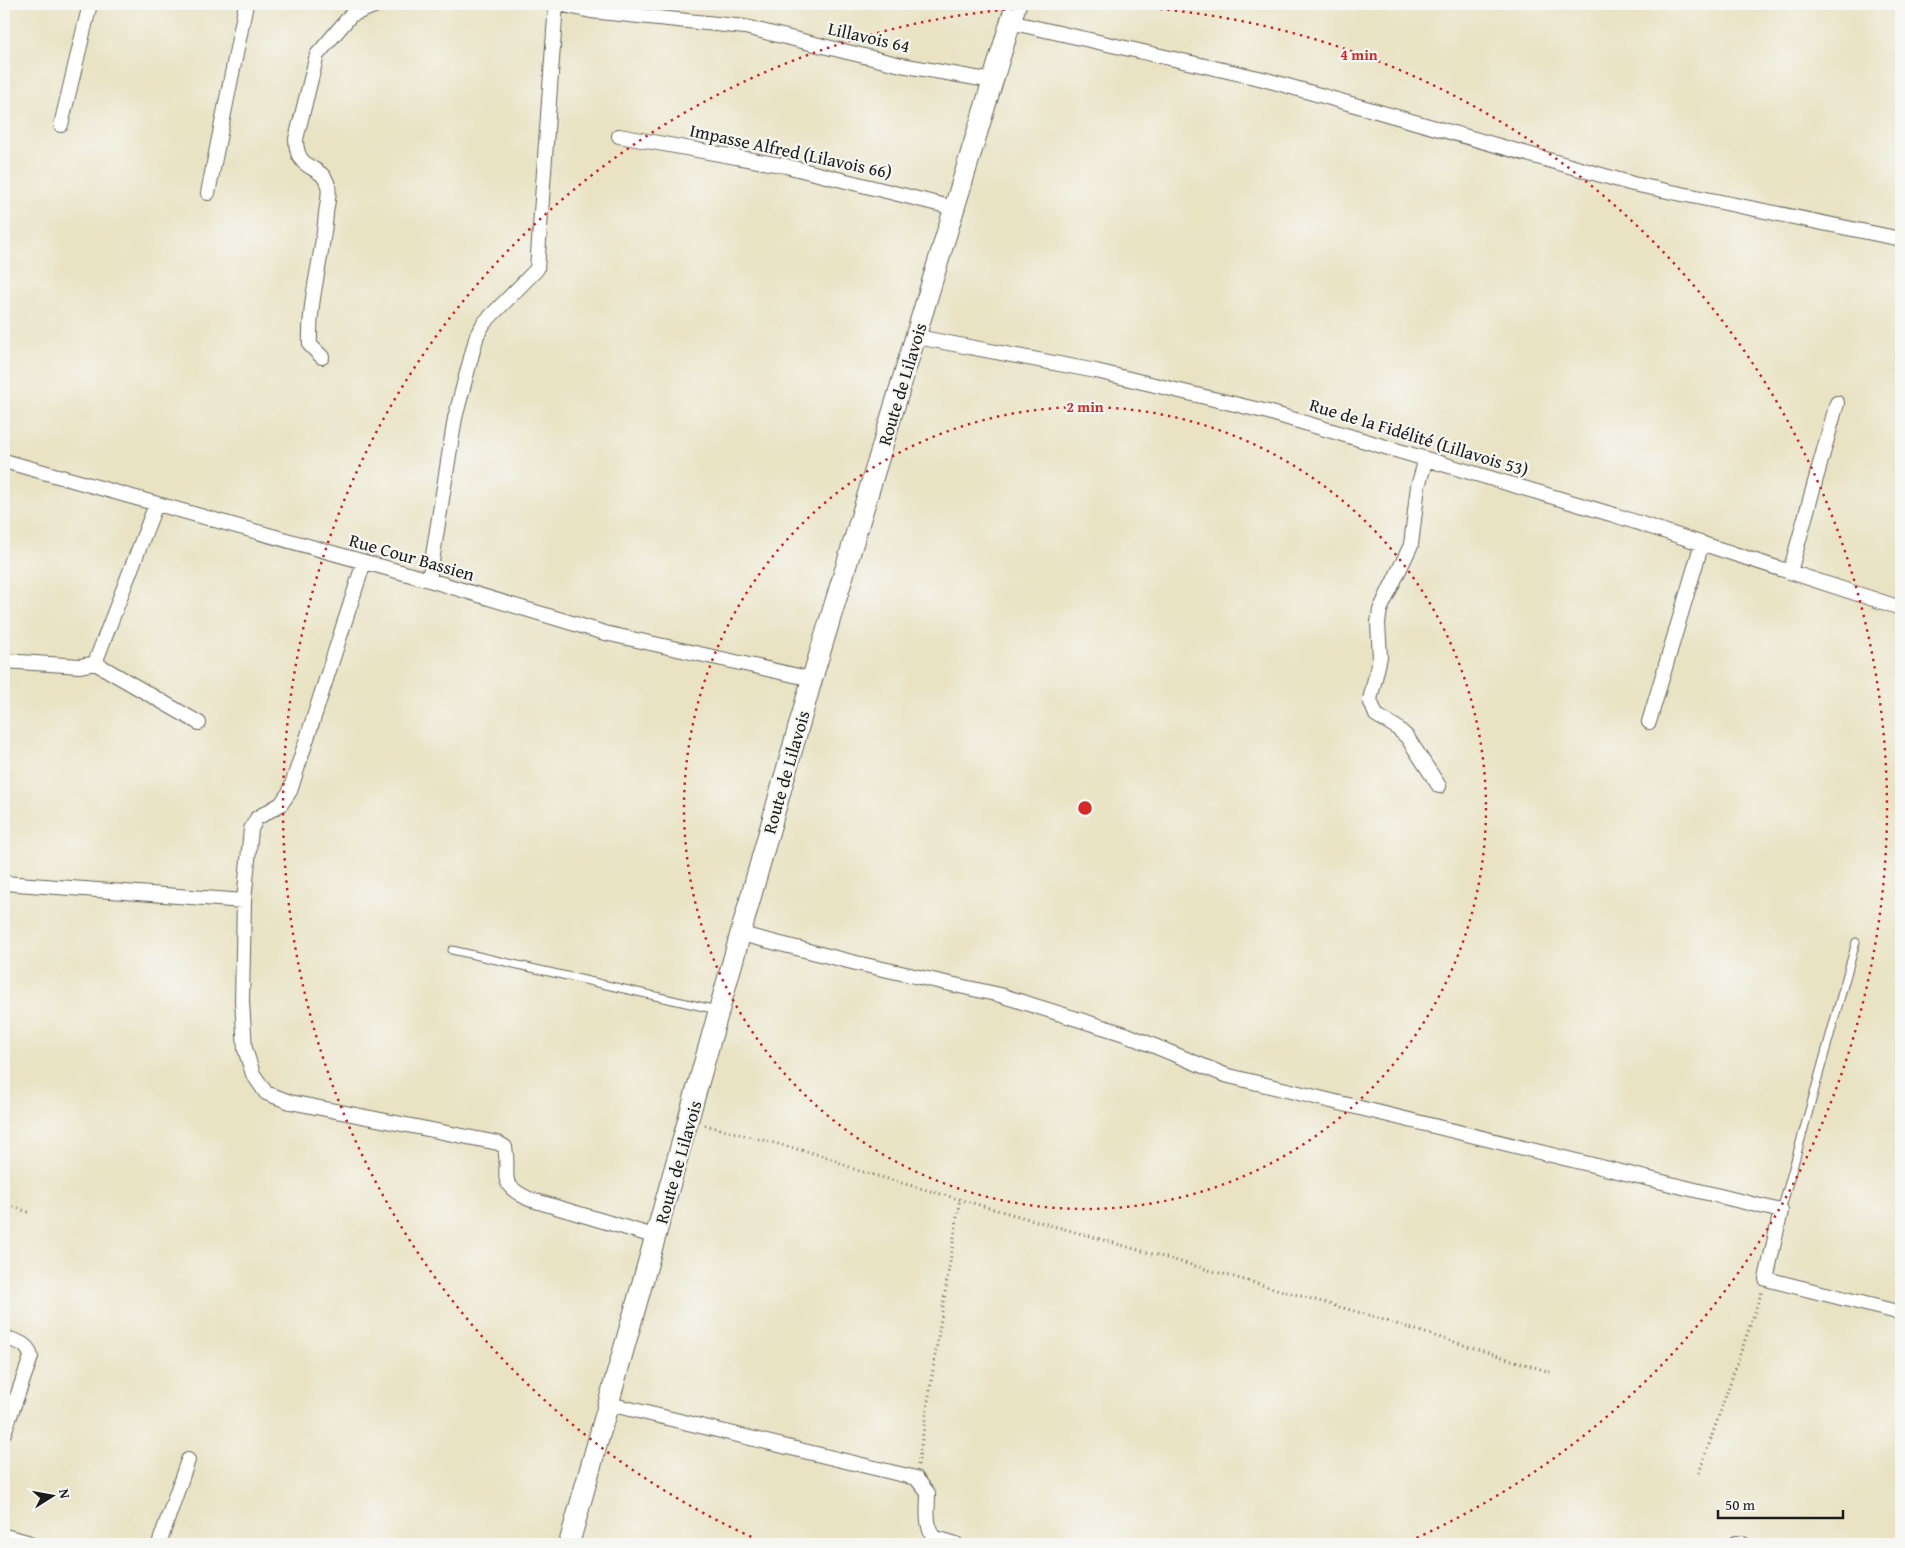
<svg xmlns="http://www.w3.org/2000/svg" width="1905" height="1548" viewBox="0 0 1905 1548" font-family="'Gentium Book Plus',serif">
	<rect width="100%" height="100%" fill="#f6f6f2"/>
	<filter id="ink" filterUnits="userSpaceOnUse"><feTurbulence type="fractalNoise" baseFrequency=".02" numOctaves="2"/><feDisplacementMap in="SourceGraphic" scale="10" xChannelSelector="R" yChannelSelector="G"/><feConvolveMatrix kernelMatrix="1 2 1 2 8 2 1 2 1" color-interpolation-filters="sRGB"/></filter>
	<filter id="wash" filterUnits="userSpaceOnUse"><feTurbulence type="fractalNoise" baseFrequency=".0096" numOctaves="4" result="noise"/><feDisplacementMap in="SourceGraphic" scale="20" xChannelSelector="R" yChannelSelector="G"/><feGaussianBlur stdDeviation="1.12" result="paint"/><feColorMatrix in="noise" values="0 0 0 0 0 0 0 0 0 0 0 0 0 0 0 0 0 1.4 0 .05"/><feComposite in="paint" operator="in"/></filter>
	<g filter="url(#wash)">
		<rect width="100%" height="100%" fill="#e9e3c4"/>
	</g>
	<g filter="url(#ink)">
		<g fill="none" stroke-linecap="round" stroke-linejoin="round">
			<defs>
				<path id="service" d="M 452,950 L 717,1010
					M 1781,1211 L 1856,942"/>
				<path id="minor" d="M 559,4 L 591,11 L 745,27 L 901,65 L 993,81
					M 1010,22 L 1263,79 L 1633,184 L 1901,239
					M 61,125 L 90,4
					M 619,136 L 786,166 L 954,208
					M 208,193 L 246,4
					M 917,337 L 1096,371 L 1268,412 L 1614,515 L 1901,608
					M 322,357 L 310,345 C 308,301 323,257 326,213 C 327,205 330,194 328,186 C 323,163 296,174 296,139 L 317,55 L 351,15 L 379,4
					M 1426,459 L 1418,486 L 1411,545 L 1380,610 L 1378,623 L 1380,657 L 1370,700 L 1376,715 L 1396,727 L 1407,737 L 1439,786
					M 4,461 L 429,580 L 605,633 L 812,679
					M 364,562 L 290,791 L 281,804 L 257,818 L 251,829 L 244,901 L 242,1001 L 245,1049 L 253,1074 L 266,1093 L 290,1102 L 498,1143 L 505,1147 C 511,1178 495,1182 529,1199 L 657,1237
					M 1790,572 L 1837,403
					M 429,580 L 455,418 L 477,335 L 484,323 L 537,269 L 556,4
					M 4,661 L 80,666 L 95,663 L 156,504
					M 95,663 L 199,723
					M 1649,722 L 1702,543
					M 4,883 L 244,901
					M 741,934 L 856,963 L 1000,995 L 1125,1034 L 1225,1075 L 1781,1211 L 1766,1279 L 1901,1313
					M 4,1337 C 16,1342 28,1342 31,1357 L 4,1433
					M 609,1404 L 916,1478 L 928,1493 C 928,1507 925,1523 933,1537 L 956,1544
					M 1736,1543 L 1743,1544
					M 159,1544 L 188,1460"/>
				<path id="tertiary" d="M 4,1538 L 27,1544"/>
				<path id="secondary" d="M 569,1544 L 812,679 L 1016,4"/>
			</defs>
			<!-- service casing -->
			<use href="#service" stroke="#646257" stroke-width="9"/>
			<!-- minor casing -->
			<use href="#minor" stroke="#646257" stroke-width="16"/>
			<!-- tertiary casing -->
			<use href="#tertiary" stroke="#646257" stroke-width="20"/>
			<!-- secondary casing -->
			<use href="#secondary" stroke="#646257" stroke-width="22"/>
			<!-- path -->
			<path stroke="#646257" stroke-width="3" stroke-dasharray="1 4" stroke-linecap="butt" d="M 705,1125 L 824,1156 L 856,1170 L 1368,1315 L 1550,1372
				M 4,1203 L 28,1212
				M 918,1465 L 960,1198
				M 1699,1473 L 1762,1291"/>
			<!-- service -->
			<use href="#service" stroke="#fff" stroke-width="7"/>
			<!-- minor -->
			<use href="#minor" stroke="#fff" stroke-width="14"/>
			<!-- tertiary -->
			<use href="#tertiary" stroke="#fff" stroke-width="18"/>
			<!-- secondary -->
			<use href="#secondary" stroke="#fff" stroke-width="20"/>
		</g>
	</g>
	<!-- distance rings -->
	<g fill="none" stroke="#d62828" stroke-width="2.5" stroke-dasharray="2.5 5">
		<circle cx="1085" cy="808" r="401"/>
		<path d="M765 1543A802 802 0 1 1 1405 1543"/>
	</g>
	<g text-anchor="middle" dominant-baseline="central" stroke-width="4.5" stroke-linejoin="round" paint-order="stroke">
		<!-- street labels -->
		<g font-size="18" fill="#1c1c1c" stroke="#f6f6f2">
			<text transform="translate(869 37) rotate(13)">Lillavois 64</text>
			<text transform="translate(791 151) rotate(12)">Impasse Alfred (Lilavois 66)</text>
			<text transform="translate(902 384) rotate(-73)">Route de Lilavois</text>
			<text transform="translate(1419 437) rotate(17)">Rue de la Fidélité (Lillavois 53)</text>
			<text transform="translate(412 557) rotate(16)">Rue Cour Bassien</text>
			<text transform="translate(786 772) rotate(-74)">Route de Lilavois</text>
			<text transform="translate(678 1162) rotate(-74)">Route de Lilavois</text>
		</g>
	</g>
	<circle cx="1085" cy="808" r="8" fill="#d62828" stroke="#f6f6f2" stroke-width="2.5"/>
	<g font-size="15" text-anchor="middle" font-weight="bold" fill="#d62828" stroke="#f6f6f2" stroke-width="4.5" stroke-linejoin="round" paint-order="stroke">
		<text x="1359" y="60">4 min</text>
		<text x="1085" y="412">2 min</text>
	</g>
	<!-- margin -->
	<rect width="1905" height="1548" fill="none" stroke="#f6f6f2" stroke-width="20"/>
	<!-- north arrow -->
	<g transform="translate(52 1496) rotate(79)" stroke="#f6f6f2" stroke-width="4" paint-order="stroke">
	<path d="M0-4L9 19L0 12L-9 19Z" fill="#1c1c1c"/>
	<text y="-8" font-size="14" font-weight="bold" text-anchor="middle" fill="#1c1c1c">N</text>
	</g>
	<!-- scale -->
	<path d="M1718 1510v8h125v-8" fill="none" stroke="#1c1c1c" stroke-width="2.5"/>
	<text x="1725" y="1510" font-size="15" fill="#1c1c1c" stroke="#f6f6f2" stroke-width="4" paint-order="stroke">50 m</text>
</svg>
